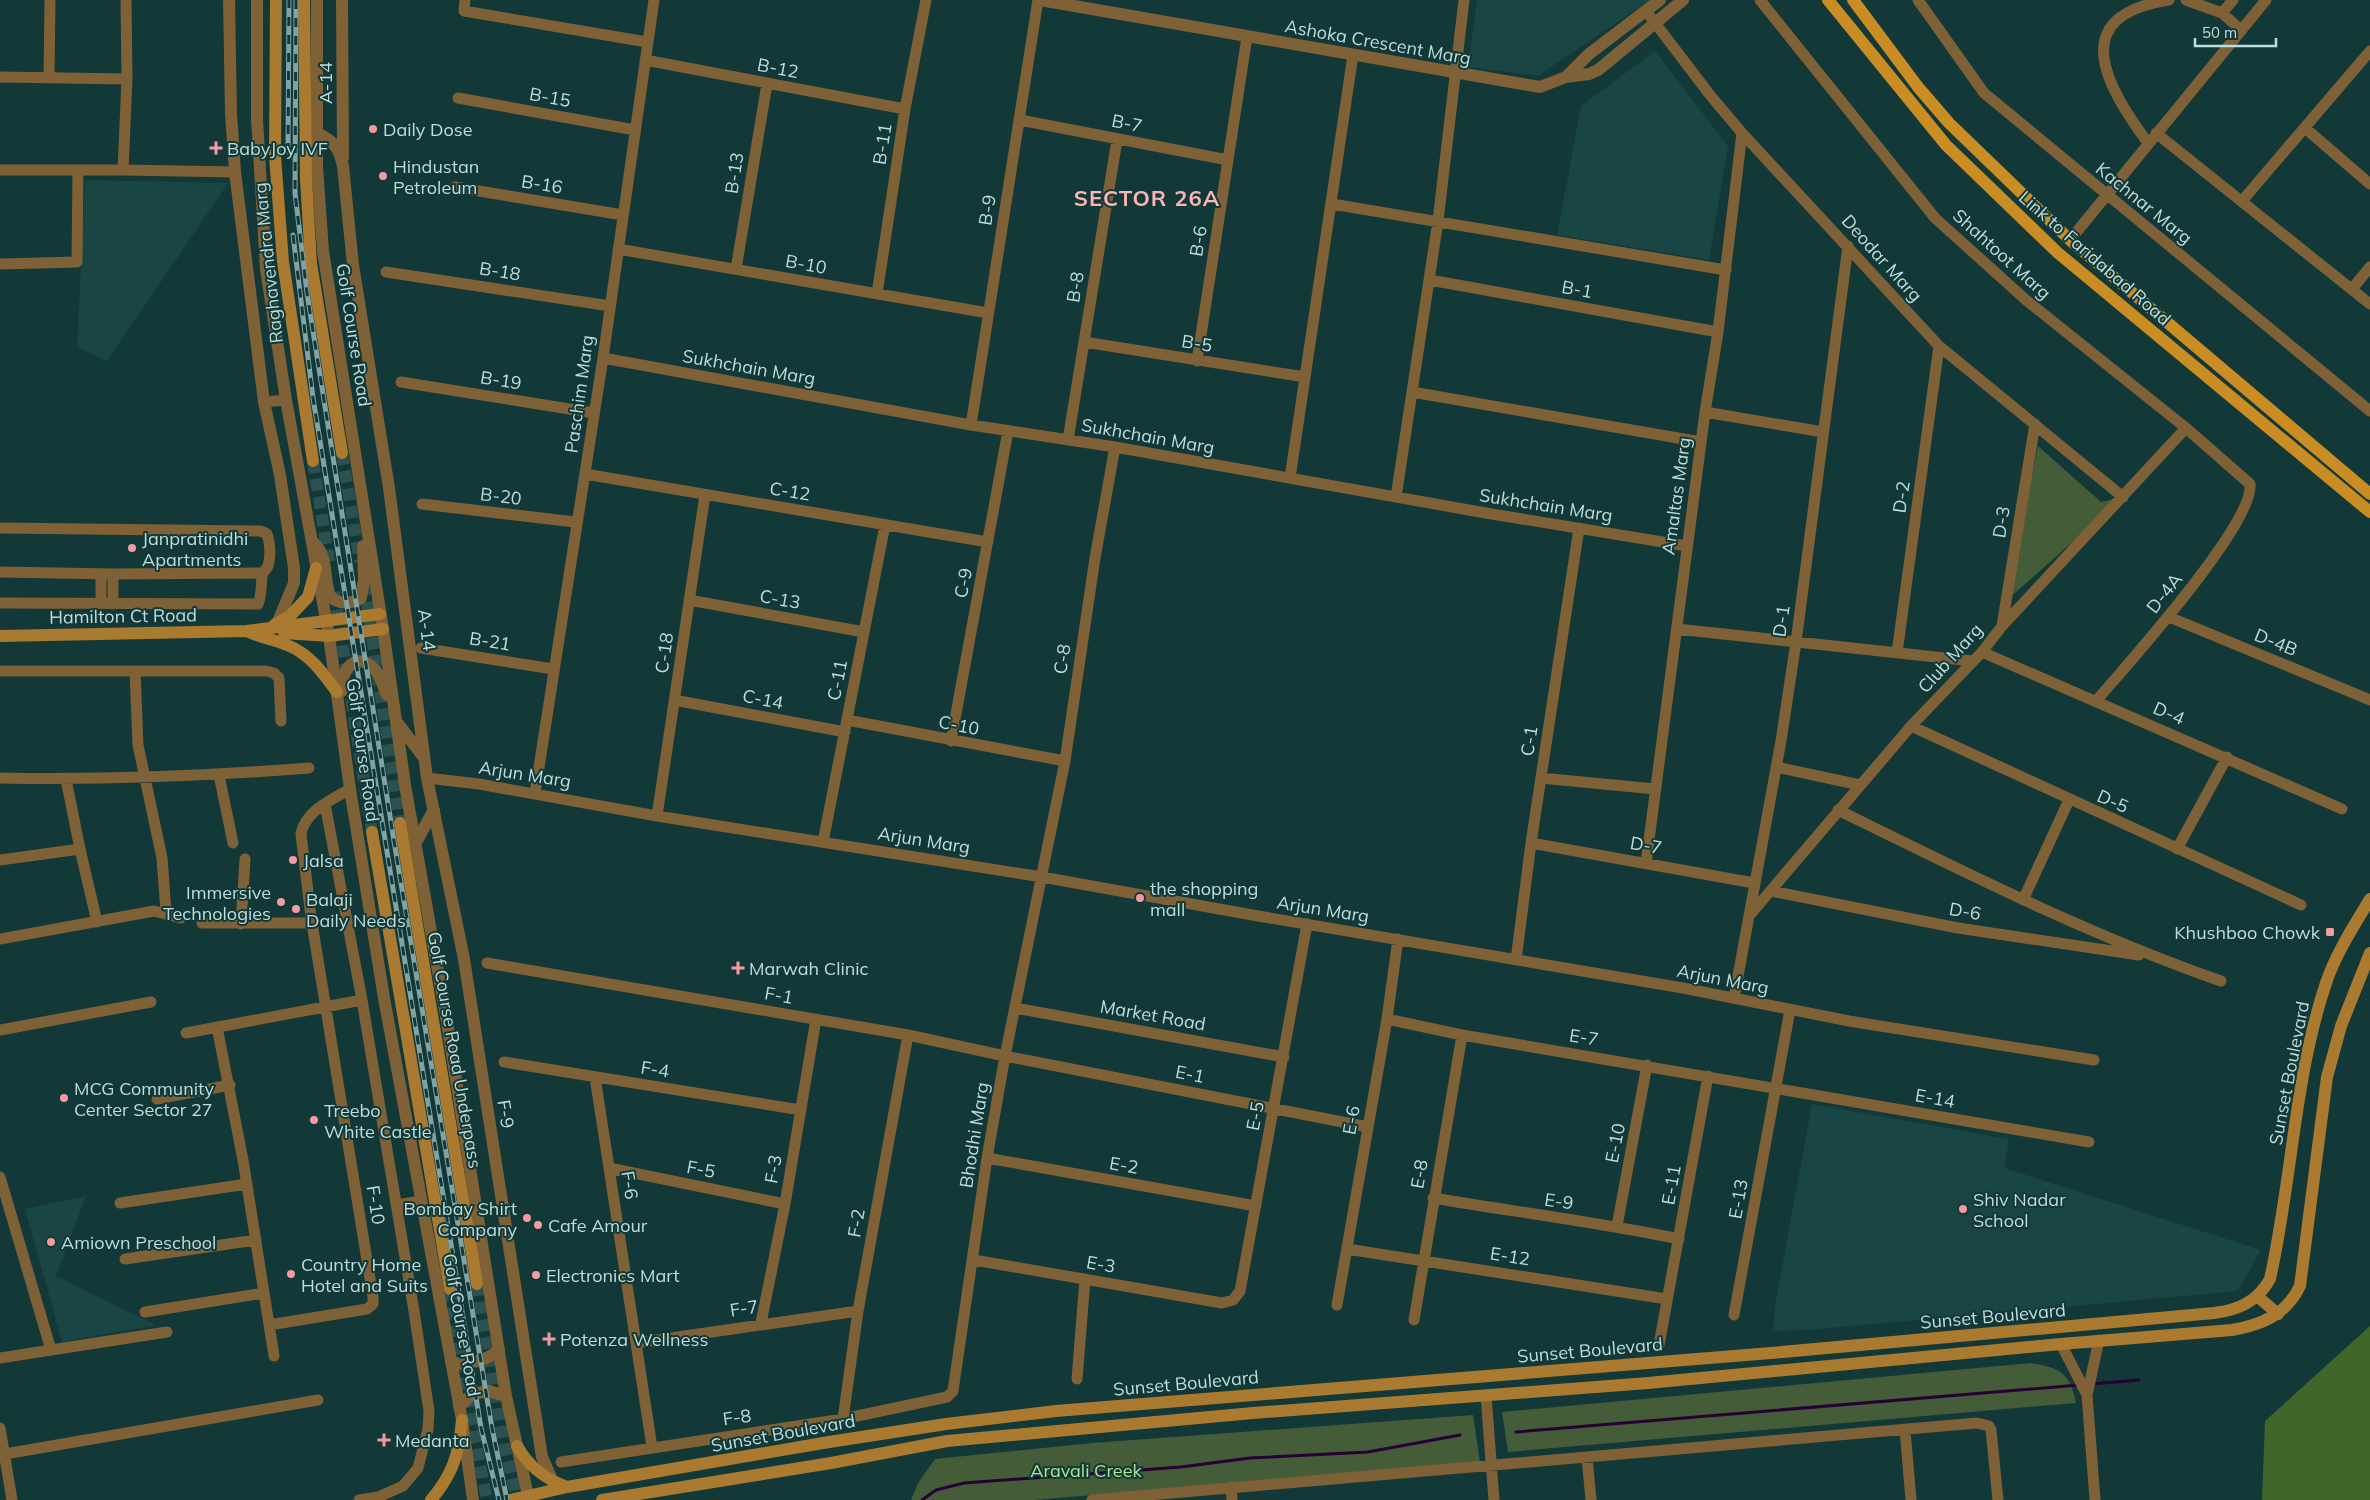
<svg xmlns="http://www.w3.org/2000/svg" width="2370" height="1500" viewBox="0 0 2370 1500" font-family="Mulish,sans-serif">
	<rect width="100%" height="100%" fill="#133838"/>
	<!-- built -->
	<path fill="#194545" d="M 1477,0 L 1650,0 L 1538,76 L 1468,67 Z
		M 1655,51 L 1728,146 L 1709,260 L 1557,235 L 1581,106 Z
		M 85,180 L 228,183 L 107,361 L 77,347 Z
		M 1812,1104 L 2009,1139 L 2004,1168 L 2261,1250 L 2238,1291 L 1807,1330 L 1773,1331 L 1775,1305 Z
		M 86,1196 L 56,1276 L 156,1325 L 62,1342 L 25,1209 Z"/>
	<!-- green -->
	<path fill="#455c38" d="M 2038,446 L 2101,502 L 2123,497 L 2006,601 Z
		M 2031,1363 C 2060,1368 2070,1372 2076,1403 L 1508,1452 L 1502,1412 Z
		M 1473,1415 L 1480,1462 L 1034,1500 L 911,1500 L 918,1483 L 935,1459 L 1092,1443 Z"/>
	<!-- forest -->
	<path fill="#41662b" d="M 2370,1326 L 2370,1500 L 2262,1500 L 2265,1421 Z"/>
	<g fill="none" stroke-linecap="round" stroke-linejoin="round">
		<!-- stream -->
		<path stroke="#270134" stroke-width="3" d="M 2092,1384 L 2139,1380
			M 1516,1432 L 2079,1385
			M 922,1500 L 936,1490 L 964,1483 L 1181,1467 L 1250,1458 L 1368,1452 L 1460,1435"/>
		<!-- secondary-tunnel -->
		<path stroke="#2c5151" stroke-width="12" stroke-dasharray="12 6" stroke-linecap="butt" d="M 342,453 L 360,562
			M 313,461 L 330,568
			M 364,584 L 400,823
			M 334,592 L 372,832
			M 477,1284 L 504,1444 L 517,1500
			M 450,1289 L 475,1440 L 487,1500"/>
		<!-- minor -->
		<path stroke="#7e6136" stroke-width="11" d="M 126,0 L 127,79
			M 465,0 L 464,11 L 647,42
			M 1760,0 L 1935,218 L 2026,300 L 2186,428 L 2250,484 C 2255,523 2126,666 2096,701
			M 1918,0 L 1984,93 L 2370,411
			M 2186,0 L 2222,13 L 2241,30
			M 1646,11 L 1710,95 L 1742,133 L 1939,346 L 2123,497
			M 2222,13 L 2233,0
			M 645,60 L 905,109
			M 0,77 L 127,79 L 123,170
			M 49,77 L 50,0
			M 458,98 L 635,130
			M 1020,120 L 1228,160
			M 2305,128 L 2370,184
			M 2156,133 L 2370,304
			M 2148,143 C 2106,86 2065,16 2169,0
			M 0,170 L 123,170 L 235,172
			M 455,187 L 623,215
			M 2242,201 L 2370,51
			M 1332,204 L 1726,270
			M 2070,240 L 2266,0
			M 618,249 L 988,313
			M 0,264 L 77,262 L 78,170
			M 736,269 L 767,84
			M 386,272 L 610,306
			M 1430,280 L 1718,332
			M 2352,289 L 2370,267
			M 877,294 L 905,109 L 926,0
			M 1084,342 L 1305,377
			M 603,358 L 971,425 L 1115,447 L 1480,512 L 1687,546
			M 1197,361 L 1247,37
			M 401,382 L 594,413
			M 1412,392 L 1701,442
			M 264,402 L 286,400
			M 1705,412 L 1823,432
			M 971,425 L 1038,0
			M 1068,440 L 1117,140
			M 585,474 L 988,542
			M 1290,478 L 1353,55
			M 1396,497 L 1438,221 L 1464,0
			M 422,504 L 575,522
			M 0,528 L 261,531 L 267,534 C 270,542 271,557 268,566 C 266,570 263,571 262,576 C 261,586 262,595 258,604 L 0,603
			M 0,572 L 113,574 L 113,604
			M 101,574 L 101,604
			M 113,574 L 262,573
			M 689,600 L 864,632
			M 2169,617 L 2370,700
			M 2002,626 L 2035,424
			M 1677,629 L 1973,661
			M 421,648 L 553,669
			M 1982,652 L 2342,809
			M 1897,653 L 1939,346
			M 0,671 L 266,671 L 274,673 L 279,678 L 281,721
			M 135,671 L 138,745 L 162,858 L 166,912
			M 674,700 L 845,732
			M 847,720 L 1065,761
			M 1911,726 L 2301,905
			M 951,741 L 1008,431
			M 1776,767 L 1860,785
			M 219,775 L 233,843
			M 0,778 C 103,780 206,776 309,768
			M 427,778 L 479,784 L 657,816 L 1042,877 L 1258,916 L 1683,988 L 1849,1021 L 2094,1060
			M 1541,778 L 1655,789
			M 66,779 L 80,849 L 97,922
			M 535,793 L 603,358 L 654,0
			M 325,804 L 362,1000 L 414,1311 L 429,1411 L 428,1429 L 418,1468 L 403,1486 L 378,1497 L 359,1500
			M 1838,810 C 1964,872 2089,935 2221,981
			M 657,816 L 705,495
			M 823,842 L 885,525
			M 1531,843 L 1754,883
			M 2177,849 L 2227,757
			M 0,860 L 80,849
			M 1646,863 L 1705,412 L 1718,332 L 1742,133
			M 1771,891 L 1958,928 L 2139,955
			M 2023,900 L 2069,800
			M 1749,916 L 1911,726 L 1982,652 L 2002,626 L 2186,428
			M 202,923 L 312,923
			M 241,924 L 245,859
			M 0,939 L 154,911 L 181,918
			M 1516,960 L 1531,843 L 1579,528
			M 487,963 L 908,1035 L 1005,1056 L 1368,1127
			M 1734,998 L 1781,741 L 1796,642 L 1848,246
			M 1015,1008 L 1284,1057
			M 1387,1019 L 1462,1035 L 2089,1142
			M 217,1027 L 243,1160 L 274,1356
			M 0,1030 L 151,1002
			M 186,1033 L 362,1000
			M 504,1062 L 801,1110
			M 595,1077 L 652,1447
			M 157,1099 L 230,1085
			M 987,1158 L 1256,1206
			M 609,1168 L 785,1204
			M 0,1177 L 51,1350 L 0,1358
			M 1433,1198 C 1515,1212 1598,1222 1679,1239
			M 120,1203 L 247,1184
			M 397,1205 L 421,1201
			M 1617,1226 L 1647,1065
			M 1347,1249 L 1667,1299
			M 125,1259 L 256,1240
			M 974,1260 L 1222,1303 L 1233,1300 L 1240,1291 L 1307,924
			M 1337,1305 L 1387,1019 L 1398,939
			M 145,1312 L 264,1293
			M 1734,1315 L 1790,1010
			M 1414,1320 L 1462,1035
			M 761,1323 L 785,1204 L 816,1019
			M 269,1325 L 367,1309 L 373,1304 L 373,1297 L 311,917 L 301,834 C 305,811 331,800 350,789
			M 636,1343 L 858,1311
			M 2061,1344 L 2087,1395
			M 1659,1345 L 1708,1076
			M 51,1350 L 167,1332
			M 1077,1379 L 1085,1279
			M 1486,1395 L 1494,1500
			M 843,1419 L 858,1311 L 908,1035
			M 0,1428 L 12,1500
			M 1905,1430 L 1911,1500
			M 5,1454 L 318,1400
			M 1587,1457 L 1591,1500
			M 561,1462 L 843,1419 L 947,1397 L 953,1391 L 987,1158 L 1005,1056 L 1065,761 L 1095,558 L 1115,447
			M 1231,1487 L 1232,1500
			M 1092,1500 L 1977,1423 L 1989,1426 L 1991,1430 L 1998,1500
			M 2095,1500 L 2087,1395 L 2099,1340"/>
		<!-- tertiary -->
		<path stroke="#7e6136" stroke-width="12" d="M 229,0 L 231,113 L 235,172 L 264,402 L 280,475 L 294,568 L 294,583 L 277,624
			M 257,0 L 257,119 L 266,269 L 286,400 L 329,636 L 350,789 L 384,998 L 462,1420 L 473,1500
			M 317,0 L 317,167 L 323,251 L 383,629 L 405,785 L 446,1016 L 506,1396 L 529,1500
			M 342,0 L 343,158
			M 1040,0 L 1540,87 L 1566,77 L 1589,74 L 1598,70 L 1683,0
			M 1566,77 L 1589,54 L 1660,0
			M 317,133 C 334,141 339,148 343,166 L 353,265 L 389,488 L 427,778 L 464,959 L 542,1457 L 553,1482
			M 313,542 C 329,556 323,578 330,596 C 338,605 352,604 361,598 L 364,580 L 363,546
			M 342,691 C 340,668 358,650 375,670 C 382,677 383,687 387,695
			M 397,722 L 424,758
			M 415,844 L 434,810
			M 451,1362 C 465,1366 490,1360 499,1349
			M 459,1407 L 472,1394 L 489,1391 L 506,1396"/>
		<!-- secondary -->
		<path stroke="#a97a30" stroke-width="12" d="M 276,0 L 275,156 L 283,262 L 313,461
			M 304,0 L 306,179 L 311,263 L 342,453
			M 274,625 L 290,616 L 308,597 L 316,568
			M 247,631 C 260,638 273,639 287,645 C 310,654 323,673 337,692
			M 284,633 L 329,636 L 383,629
			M 0,636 L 247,631 L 380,614
			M 400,823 L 477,1284
			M 372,832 L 450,1289
			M 2257,1296 L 2278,1314
			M 517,1446 C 529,1467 545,1479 567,1487
			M 431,1500 C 453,1474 459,1454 462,1420
			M 510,1500 L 567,1487 L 829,1442 L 946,1424 L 1056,1411 L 1771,1353 L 2214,1313 C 2239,1310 2258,1301 2270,1279 C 2292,1181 2294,1078 2326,983 C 2336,953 2354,926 2370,899
			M 602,1500 L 831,1463 L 947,1441 L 1253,1413 L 1648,1383 L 2061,1344 L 2232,1330 C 2261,1325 2286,1315 2300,1286 L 2327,1077 L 2341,1026 L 2370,953"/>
		<!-- primary -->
		<path stroke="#c98d24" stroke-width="12" d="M 1828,0 L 1946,145 L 2058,253 L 2370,512
			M 1853,0 L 1918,87 L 1949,123 L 2070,240 L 2370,494"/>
		<defs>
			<path id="rail" d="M 296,0 L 295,193 L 307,293 L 393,835 L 492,1428 L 507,1500
				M 288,152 L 289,0
				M 293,235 L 313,398 L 481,1428 L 499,1500"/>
		</defs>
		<!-- rail casing -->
		<use href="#rail" stroke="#81a3a3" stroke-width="5"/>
		<!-- rail -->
		<use href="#rail" stroke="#133838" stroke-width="3" stroke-dasharray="9" stroke-linecap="butt"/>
	</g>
	<!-- markers -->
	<g fill="#f49aa1" stroke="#133838" stroke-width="2">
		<circle cx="373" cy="129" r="5"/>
		<path d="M213.5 140.5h5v5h5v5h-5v5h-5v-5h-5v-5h5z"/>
		<circle cx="383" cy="176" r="5"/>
		<circle cx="132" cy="548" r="5"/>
		<circle cx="293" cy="860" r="5"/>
		<circle cx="1140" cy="898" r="5"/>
		<circle cx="281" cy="902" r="5"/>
		<circle cx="296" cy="909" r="5"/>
		<rect x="2325" y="927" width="10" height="10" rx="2.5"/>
		<path d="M735.5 960.5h5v5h5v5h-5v5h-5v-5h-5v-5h5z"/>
		<circle cx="64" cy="1098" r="5"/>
		<circle cx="314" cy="1120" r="5"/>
		<circle cx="1963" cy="1209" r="5"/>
		<circle cx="527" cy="1218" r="5"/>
		<circle cx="538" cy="1225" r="5"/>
		<circle cx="51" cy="1242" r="5"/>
		<circle cx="291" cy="1274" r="5"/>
		<circle cx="536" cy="1275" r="5"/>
		<path d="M546.5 1331.5h5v5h5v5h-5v5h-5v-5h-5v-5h5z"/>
		<path d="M381.5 1432.5h5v5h5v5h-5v5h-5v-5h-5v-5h5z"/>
	</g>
	<g text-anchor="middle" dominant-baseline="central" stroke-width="4" stroke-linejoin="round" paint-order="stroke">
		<!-- street labels -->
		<g font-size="18" fill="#bddede" stroke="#133838">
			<text transform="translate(1378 42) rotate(10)">Ashoka Crescent Marg</text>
			<text transform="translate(778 68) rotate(11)">B-12</text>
			<text transform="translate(325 83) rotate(-90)">A-14</text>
			<text transform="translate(550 97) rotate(10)">B-15</text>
			<text transform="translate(1127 123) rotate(11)">B-7</text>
			<text transform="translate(882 144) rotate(-81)">B-11</text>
			<text transform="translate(734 173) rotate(-81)">B-13</text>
			<text transform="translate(542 184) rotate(9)">B-16</text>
			<text transform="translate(2144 203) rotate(39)">Kachnar Marg</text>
			<text transform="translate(987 210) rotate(-81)">B-9</text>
			<text transform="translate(1198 241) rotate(-81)">B-6</text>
			<text transform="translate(2002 254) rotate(42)">Shahtoot Marg</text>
			<text transform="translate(1882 258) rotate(48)">Deodar Marg</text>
			<text transform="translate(2095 258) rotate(41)">Link to Faridabad Road</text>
			<text transform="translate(268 263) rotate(-96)">Raghavendra Marg</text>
			<text transform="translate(806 264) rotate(10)">B-10</text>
			<text transform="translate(500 271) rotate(9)">B-18</text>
			<text transform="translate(1075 287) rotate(-81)">B-8</text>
			<text transform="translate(1577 289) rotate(10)">B-1</text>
			<text transform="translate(354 335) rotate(81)">Golf Course Road</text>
			<text transform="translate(1197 343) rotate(9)">B-5</text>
			<text transform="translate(749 367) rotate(10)">Sukhchain Marg</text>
			<text transform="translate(501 380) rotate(9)">B-19</text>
			<text transform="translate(579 394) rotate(-82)">Paschim Marg</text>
			<text transform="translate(1148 436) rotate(10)">Sukhchain Marg</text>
			<text transform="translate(790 491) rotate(9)">C-12</text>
			<text transform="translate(501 496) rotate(7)">B-20</text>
			<text transform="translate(1676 496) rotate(-82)">Amaltas Marg</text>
			<text transform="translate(1901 497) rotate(-82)">D-2</text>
			<text transform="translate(1546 505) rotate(9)">Sukhchain Marg</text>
			<text transform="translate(2001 522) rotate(-81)">D-3</text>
			<text transform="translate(963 583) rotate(-79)">C-9</text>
			<text transform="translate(2164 593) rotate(-52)">D-4A</text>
			<text transform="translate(780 599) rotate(10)">C-13</text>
			<text transform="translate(123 616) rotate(-1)">Hamilton Ct Road</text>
			<text transform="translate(1781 621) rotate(-82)">D-1</text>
			<text transform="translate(427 630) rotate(82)">A-14</text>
			<text transform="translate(490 641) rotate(9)">B-21</text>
			<text transform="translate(2276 642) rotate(22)">D-4B</text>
			<text transform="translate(664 653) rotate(-82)">C-18</text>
			<text transform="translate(1950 658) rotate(-48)">Club Marg</text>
			<text transform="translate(1062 659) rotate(-81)">C-8</text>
			<text transform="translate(837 680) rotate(-79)">C-11</text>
			<text transform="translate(763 699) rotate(11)">C-14</text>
			<text transform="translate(2169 713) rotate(23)">D-4</text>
			<text transform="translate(959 725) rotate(11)">C-10</text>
			<text transform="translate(1529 741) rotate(-81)">C-1</text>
			<text transform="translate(363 750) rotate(82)">Golf Course Road</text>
			<text transform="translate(525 774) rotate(9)">Arjun Marg</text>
			<text transform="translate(2113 801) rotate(24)">D-5</text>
			<text transform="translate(924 840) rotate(9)">Arjun Marg</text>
			<text transform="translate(1646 845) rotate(10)">D-7</text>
			<text transform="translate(1323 909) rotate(9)">Arjun Marg</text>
			<text transform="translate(1965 911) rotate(10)">D-6</text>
			<text transform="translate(1723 979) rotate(11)">Arjun Marg</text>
			<text transform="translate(779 995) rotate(10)">F-1</text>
			<text transform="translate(1153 1015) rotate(10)">Market Road</text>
			<text transform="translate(1584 1037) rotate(9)">E-7</text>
			<text transform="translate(455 1050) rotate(80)">Golf Course Road Underpass</text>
			<text transform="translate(655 1069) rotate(9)">F-4</text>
			<text transform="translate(2289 1073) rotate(-79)">Sunset Boulevard</text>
			<text transform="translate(1190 1074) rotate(11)">E-1</text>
			<text transform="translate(1935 1098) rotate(10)">E-14</text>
			<text transform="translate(506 1114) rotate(81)">F-9</text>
			<text transform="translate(1255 1116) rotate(-79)">E-5</text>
			<text transform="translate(1351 1120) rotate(-80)">E-6</text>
			<text transform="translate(974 1135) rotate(-81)">Bhodhi Marg</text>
			<text transform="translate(1615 1143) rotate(-79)">E-10</text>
			<text transform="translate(1124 1165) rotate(10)">E-2</text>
			<text transform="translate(701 1169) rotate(11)">F-5</text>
			<text transform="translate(773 1169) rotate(-80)">F-3</text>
			<text transform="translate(1419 1174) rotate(-80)">E-8</text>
			<text transform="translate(630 1185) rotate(81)">F-6</text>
			<text transform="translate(1671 1185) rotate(-80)">E-11</text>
			<text transform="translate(1738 1199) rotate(-80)">E-13</text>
			<text transform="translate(1559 1201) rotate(8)">E-9</text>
			<text transform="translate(376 1205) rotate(81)">F-10</text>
			<text transform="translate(856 1223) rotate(-80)">F-2</text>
			<text transform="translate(1510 1256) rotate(9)">E-12</text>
			<text transform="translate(1101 1264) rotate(10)">E-3</text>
			<text transform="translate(744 1308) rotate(-9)">F-7</text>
			<text transform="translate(1993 1316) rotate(-5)">Sunset Boulevard</text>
			<text transform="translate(462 1325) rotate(80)">Golf Course Road</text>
			<text transform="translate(1590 1350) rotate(-5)">Sunset Boulevard</text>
			<text transform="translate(1186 1383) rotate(-5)">Sunset Boulevard</text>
			<text transform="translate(737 1417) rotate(-8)">F-8</text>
			<text transform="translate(783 1433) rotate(-10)">Sunset Boulevard</text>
		</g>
		<!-- poi labels -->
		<g font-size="18" fill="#bddede" stroke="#133838" text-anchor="start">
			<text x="383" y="129">Daily Dose</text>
			<text x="227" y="148">BabyJoy IVF</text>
			<text x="393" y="166">Hindustan<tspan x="393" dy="21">Petroleum</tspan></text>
			<text x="142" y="538">Janpratinidhi<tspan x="142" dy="21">Apartments</tspan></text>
			<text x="303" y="860">Jalsa</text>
			<text x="1150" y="888">the shopping<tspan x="1150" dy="21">mall</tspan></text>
			<text x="271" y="892" text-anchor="end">Immersive<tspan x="271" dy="21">Technologies</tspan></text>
			<text x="306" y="899">Balaji<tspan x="306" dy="21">Daily Needs</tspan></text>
			<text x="2320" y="932" text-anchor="end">Khushboo Chowk</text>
			<text x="749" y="968">Marwah Clinic</text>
			<text x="74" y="1088">MCG Community<tspan x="74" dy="21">Center Sector 27</tspan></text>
			<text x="324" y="1110">Treebo<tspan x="324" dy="21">White Castle</tspan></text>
			<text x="1973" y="1199">Shiv Nadar<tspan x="1973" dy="21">School</tspan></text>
			<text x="517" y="1208" text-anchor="end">Bombay Shirt<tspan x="517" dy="21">Company</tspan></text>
			<text x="548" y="1225">Cafe Amour</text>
			<text x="61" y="1242">Amiown Preschool</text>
			<text x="301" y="1264">Country Home<tspan x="301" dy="21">Hotel and Suits</tspan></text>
			<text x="546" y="1275">Electronics Mart</text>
			<text x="560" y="1339">Potenza Wellness</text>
			<text x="395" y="1440">Medanta</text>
		</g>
		<!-- park labels -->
		<g font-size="18" fill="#ade590" stroke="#133838">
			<text x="1086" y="1470">Aravali Creek</text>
		</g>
		<!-- district labels -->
		<g font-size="22" font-weight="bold" letter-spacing="1" fill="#f9b5b8" stroke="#133838">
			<text x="1147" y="198">SECTOR 26A</text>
		</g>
	</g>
	<!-- scale -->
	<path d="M2195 38v8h81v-8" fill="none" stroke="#bddede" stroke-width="2.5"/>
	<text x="2202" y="38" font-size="15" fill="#bddede" stroke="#133838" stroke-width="4" paint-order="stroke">50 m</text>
</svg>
